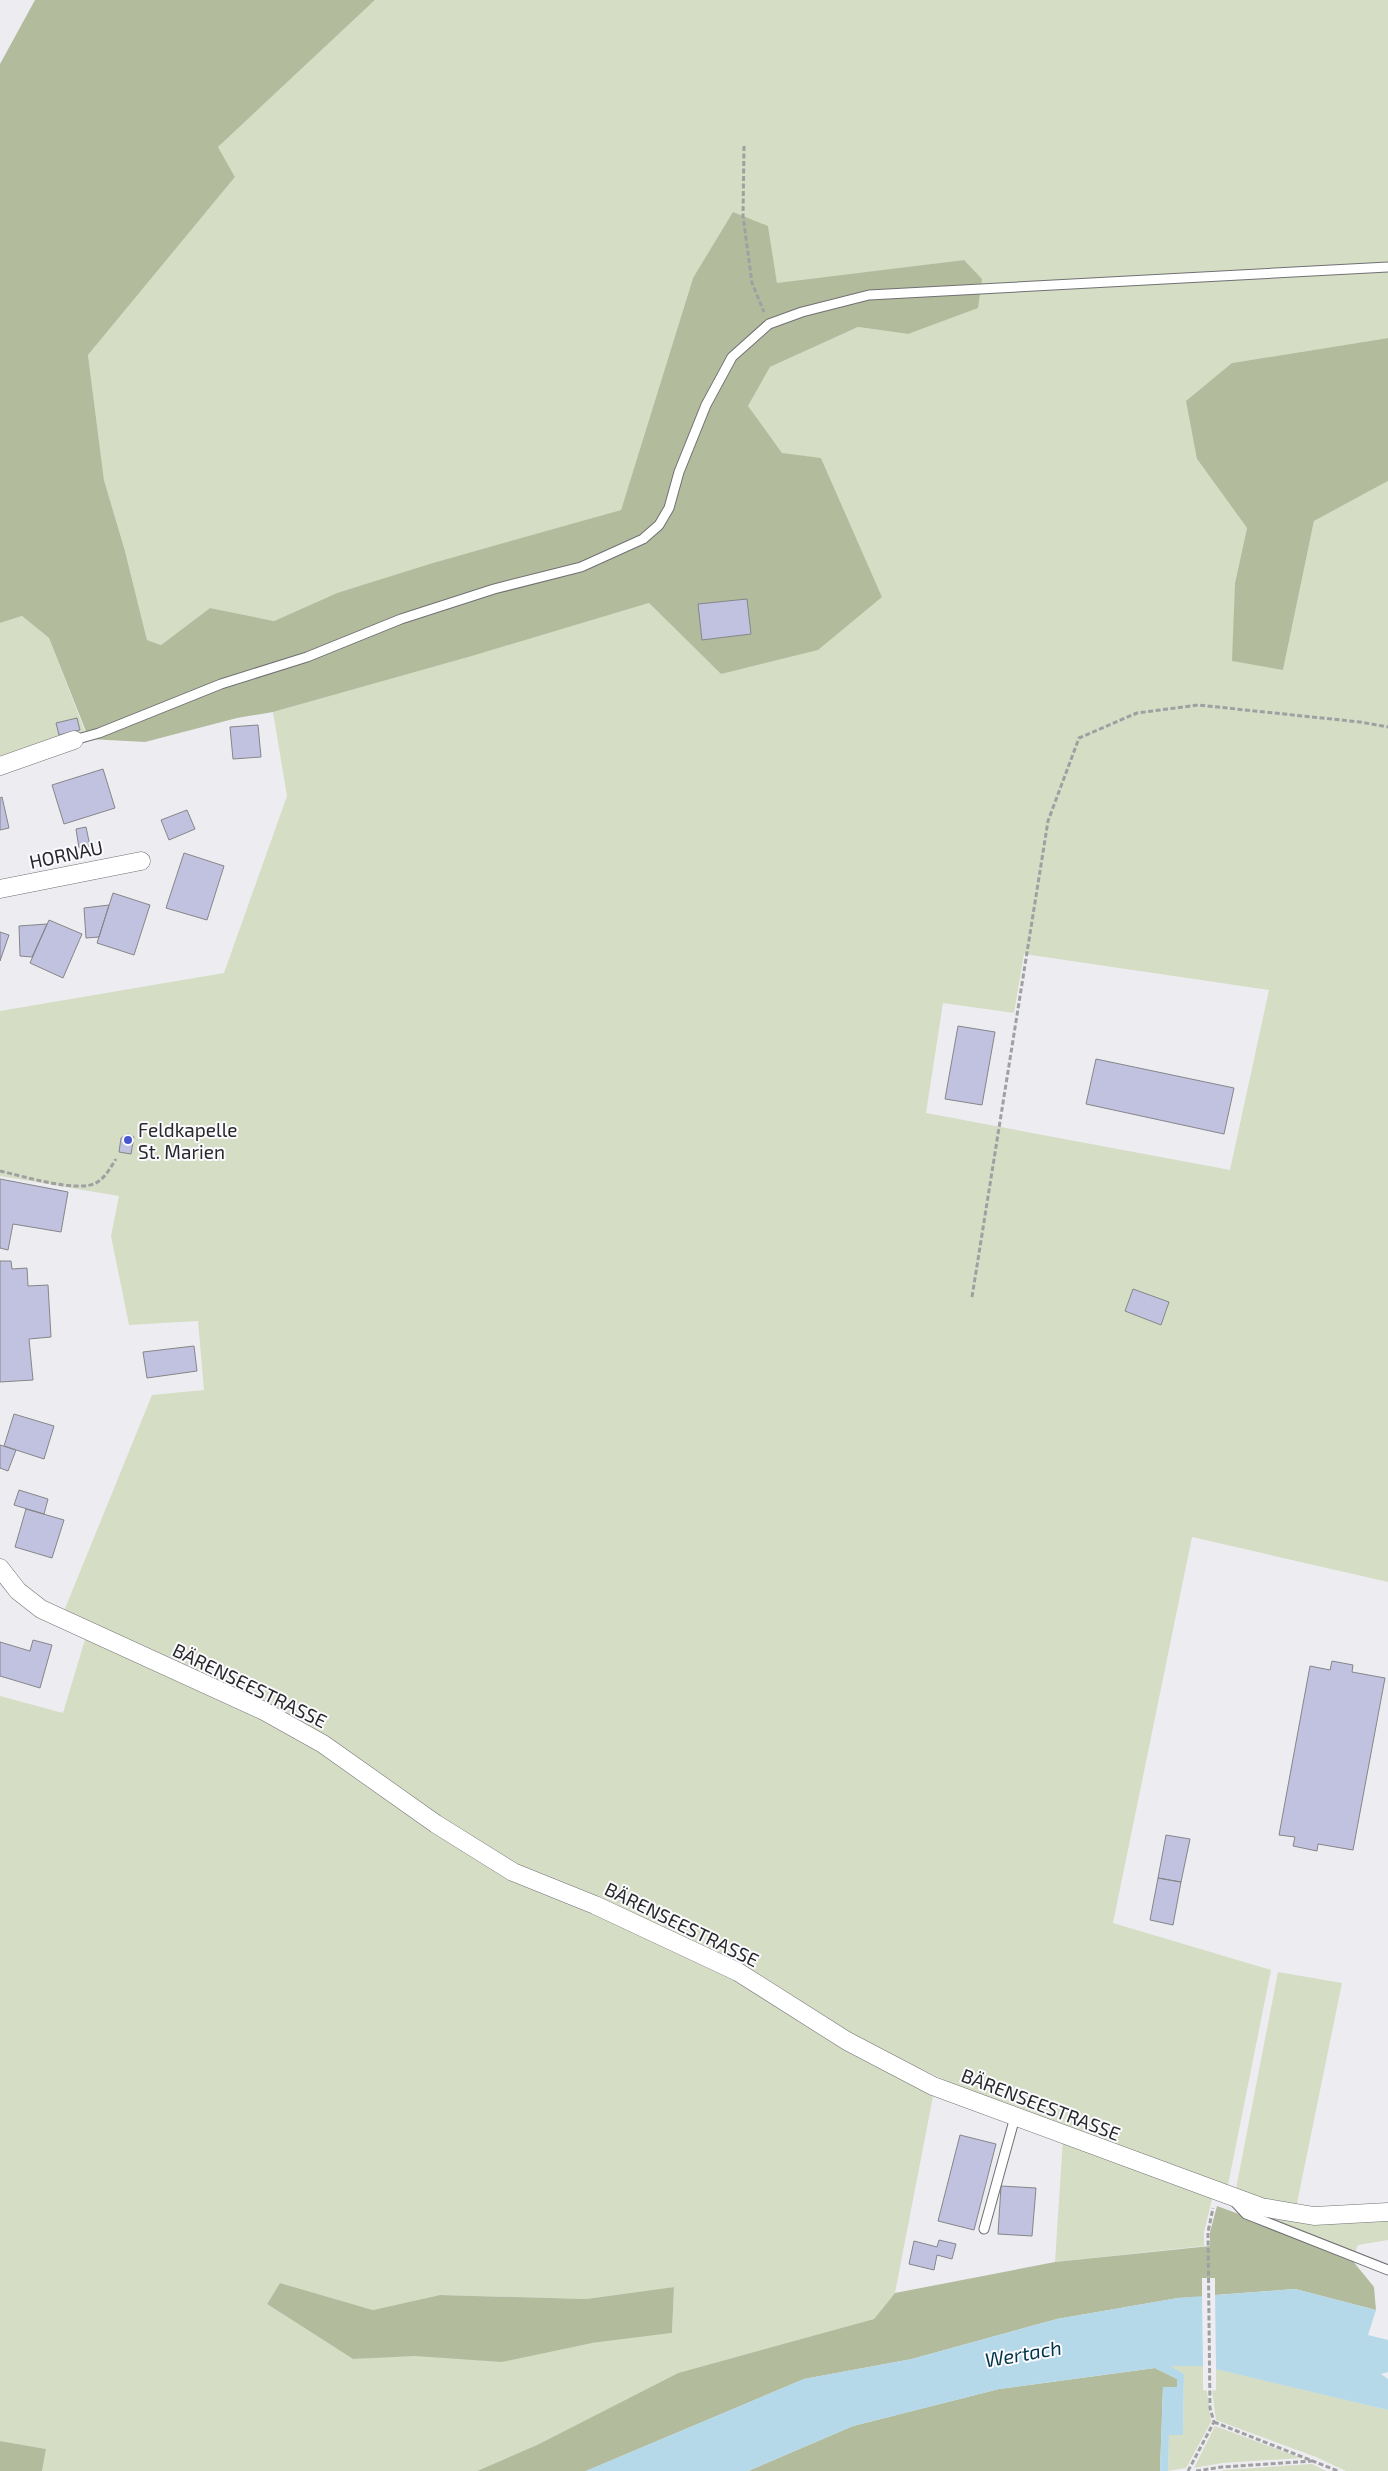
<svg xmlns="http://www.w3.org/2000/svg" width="1388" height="2471" viewBox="0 0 1388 2471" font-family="'Exo 2',sans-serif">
	<rect width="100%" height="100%" fill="#ededf1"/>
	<!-- green -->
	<path fill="#d5ddc4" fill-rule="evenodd" d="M 375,0 L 1388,0 L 1388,338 L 1232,363 L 1197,459 L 1247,528 L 1235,583 L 1283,670 L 1314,521 L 1388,481 L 1388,1582 L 1192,1537 L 1113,1923 L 1271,1970 L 1227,2190 L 1015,2112 L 849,2036 L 516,1866 L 324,1740 L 62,1616 L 152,1395 L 204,1390 L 198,1321 L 129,1325 L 111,1236 L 119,1196 L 0,1176 L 0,1011 L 224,973 L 287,796 L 273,712 L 472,656 L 649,603 L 721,674 L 882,597 L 821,458 L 782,454 L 748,406 L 770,367 L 858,327 L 908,334 L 964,260 L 777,284 L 768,226 L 693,278 L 621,510 L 337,593 L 274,621 L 210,608 L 161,645 L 147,640 L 125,551 L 104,480 L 88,355 L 235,177 L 218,147 ZM 1024,954 L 1269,990 L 1230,1170 L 926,1113 L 943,1003 L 1014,1013 Z
		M 22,616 L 49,638 L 86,734 L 0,763 L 0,623 Z
		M 86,1636 L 262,1716 L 320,1749 L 435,1829 L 732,1975 L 934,2091 L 895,2293 L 874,2319 L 678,2373 L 537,2445 L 477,2471 L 42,2471 L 46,2449 L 0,2441 L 0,1696 L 63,1713 ZM 280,2283 L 373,2310 L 440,2295 L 586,2299 L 674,2287 L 672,2333 L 592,2343 L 353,2359 L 267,2304 Z
		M 1278,1972 L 1342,1983 L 1296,2208 L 1235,2194 Z
		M 1063,2139 L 1213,2195 L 1204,2232 L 1204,2246 L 1055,2262 Z
		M 1259,2216 L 1388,2217 L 1388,2240 L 1358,2245 L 1354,2255 Z
		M 1175,2365 L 1203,2366 L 1203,2390 L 1207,2391 L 1211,2422 L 1186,2468 L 1168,2471 L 1169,2435 L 1183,2435 L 1184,2374 L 1169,2366 Z
		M 1216,2369 L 1388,2410 L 1388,2471 L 1346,2471 L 1316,2457 L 1216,2420 L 1212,2391 L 1216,2390 Z
		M 1215,2426 L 1301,2458 L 1222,2463 L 1194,2468 Z
		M 1312,2464 L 1326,2471 L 1220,2471 L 1224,2470 Z"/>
	<!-- forest -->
	<path fill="#b2bc9d" d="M 35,0 L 375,0 L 218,147 L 235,177 L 88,355 L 104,480 L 125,551 L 147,640 L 161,645 L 210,608 L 274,621 L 337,593 L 433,563 L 621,510 L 693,278 L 733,212 L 768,226 L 777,283 L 964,260 L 982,279 L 978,308 L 908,334 L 858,327 L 770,367 L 748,406 L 782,453 L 821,458 L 882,597 L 818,650 L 721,674 L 649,603 L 472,656 L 273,712 L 237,718 L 145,742 L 89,739 L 49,638 L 22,616 L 0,623 L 0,64 Z
		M 1388,338 L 1388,481 L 1314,521 L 1283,670 L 1232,661 L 1235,583 L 1247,528 L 1197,459 L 1186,401 L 1232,363 Z
		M 1217,2206 L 1304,2238 L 1352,2260 L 1374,2287 L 1376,2310 L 1295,2289 L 1215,2295 L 1215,2278 L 1202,2278 L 1202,2297 L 1178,2298 L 1057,2319 L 912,2359 L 804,2379 L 586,2471 L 477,2471 L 537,2445 L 678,2373 L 874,2319 L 895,2293 L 1055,2262 L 1210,2246 L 1210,2232 Z
		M 280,2283 L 373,2310 L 440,2295 L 586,2299 L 674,2287 L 672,2333 L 592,2343 L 502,2362 L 415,2356 L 353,2359 L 267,2304 Z
		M 1155,2368 L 1177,2379 L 1177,2387 L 1163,2387 L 1160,2471 L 748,2471 L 853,2426 L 999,2389 Z
		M 0,2441 L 46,2449 L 42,2471 L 0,2471 Z"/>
	<!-- water -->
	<path fill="#b5d9e9" d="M 1295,2289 L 1376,2310 L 1368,2335 L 1388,2340 L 1388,2372 L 1381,2374 L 1388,2379 L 1388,2410 L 1203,2366 L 1170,2366 L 1184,2374 L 1183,2435 L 1169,2435 L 1168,2471 L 1160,2471 L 1163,2387 L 1177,2387 L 1177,2379 L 1155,2368 L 999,2389 L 853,2426 L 748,2471 L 586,2471 L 804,2379 L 912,2359 L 1057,2319 L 1178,2298 Z"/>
	<!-- pier -->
	<path fill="#ededf1" d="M 1215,2293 L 1216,2369 L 1216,2372 L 1203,2369 L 1203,2366 L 1202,2294 Z"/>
	<!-- building -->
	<path fill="#c1c1e0" stroke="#858689" d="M 747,599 L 751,634 L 702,640 L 698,604 Z
		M 77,718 L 80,730 L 59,735 L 56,723 Z
		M 258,725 L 261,757 L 233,759 L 230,727 Z
		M 103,769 L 115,808 L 64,824 L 52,785 Z
		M 2,797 L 9,828 L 0,830 L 0,798 Z
		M 187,810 L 195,829 L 169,840 L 161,820 Z
		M 86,827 L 90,846 L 79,848 L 76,829 Z
		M 184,853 L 224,866 L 207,920 L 166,908 Z
		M 113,893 L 150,905 L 134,955 L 97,943 Z
		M 109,905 L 99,937 L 86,938 L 84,908 Z
		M 49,920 L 82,934 L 63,978 L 30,963 Z
		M 47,924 L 32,957 L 20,956 L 19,926 Z
		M 0,932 L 9,935 L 0,961 Z
		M 958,1026 L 995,1032 L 982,1105 L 945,1099 Z
		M 1096,1059 L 1234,1088 L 1224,1134 L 1086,1104 Z
		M 128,1134 L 134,1137 L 131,1154 L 119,1152 L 121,1138 Z
		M 0,1179 L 68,1192 L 61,1232 L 13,1224 L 8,1250 L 0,1248 Z
		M 0,1261 L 11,1261 L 12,1269 L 27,1268 L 28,1286 L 48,1285 L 51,1337 L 29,1339 L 33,1380 L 0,1382 Z
		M 1133,1289 L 1169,1302 L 1161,1325 L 1125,1311 Z
		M 194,1346 L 197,1371 L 147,1378 L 143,1352 Z
		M 14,1414 L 54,1426 L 44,1459 L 4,1446 Z
		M 0,1445 L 16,1450 L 8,1471 L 0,1468 Z
		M 19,1490 L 48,1499 L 44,1514 L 14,1505 Z
		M 26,1509 L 64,1520 L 52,1558 L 15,1547 Z
		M 33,1640 L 52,1645 L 40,1688 L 0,1676 L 0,1642 L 30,1651 Z
		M 1332,1661 L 1353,1665 L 1352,1672 L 1385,1678 L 1353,1850 L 1318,1844 L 1317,1851 L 1293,1846 L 1295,1837 L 1279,1835 L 1310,1666 L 1330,1670 Z
		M 1166,1835 L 1190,1839 L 1181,1882 L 1158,1878 Z
		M 1158,1878 L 1181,1882 L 1173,1925 L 1150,1920 Z
		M 960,2135 L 996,2144 L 974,2230 L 938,2221 Z
		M 1001,2186 L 1036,2188 L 1032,2236 L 998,2234 Z
		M 939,2240 L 956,2244 L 952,2259 L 937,2255 L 934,2270 L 909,2264 L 914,2241 L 937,2247 Z"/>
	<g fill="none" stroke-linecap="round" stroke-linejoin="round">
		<defs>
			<path id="lane" d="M 74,740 L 99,733 L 221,684 L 307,657 L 401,619 L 494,589 L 581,567 L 643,539 L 659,525 L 669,508 L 679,472 L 706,405 L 732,357 L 769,324 L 802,312 L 869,295 L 1388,267
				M 1233,2200 L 1246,2214 L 1388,2270
				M 984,2229 L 1015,2117"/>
			<path id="street" d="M 0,766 L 74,740
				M 0,889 L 141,861
				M 0,1568 L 18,1591 L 41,1609 L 264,1711 L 323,1744 L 436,1824 L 513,1872 L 595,1905 L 738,1972 L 847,2041 L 933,2086 L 1261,2207 L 1314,2216 L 1388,2212"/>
		</defs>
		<!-- lane casing -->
		<use href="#lane" stroke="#707073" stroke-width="11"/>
		<!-- street casing -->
		<use href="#street" stroke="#707073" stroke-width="19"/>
		<!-- path -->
		<path stroke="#a0a0a3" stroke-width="3" stroke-dasharray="5 2.5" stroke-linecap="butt" d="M 744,146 L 743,216 L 752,283 L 764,312
			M 0,1171 C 23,1176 77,1193 96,1183 C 106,1177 110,1168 116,1159
			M 972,1297 L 1048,821 L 1079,738 L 1137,713 L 1198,705 L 1360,722 L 1388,727
			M 1214,2422 L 1338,2471
			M 1188,2471 L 1214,2422 L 1210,2408 L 1208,2232 L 1213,2208
			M 1196,2471 L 1222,2467 L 1312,2461"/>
		<!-- lane -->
		<use href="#lane" stroke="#fff" stroke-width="9"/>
		<!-- street -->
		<use href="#street" stroke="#fff" stroke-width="18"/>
	</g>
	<!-- markers -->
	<circle fill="#4a57cc" stroke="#fbfbff" stroke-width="2" cx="128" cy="1140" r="5"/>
	<g text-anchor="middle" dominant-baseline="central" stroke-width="4" stroke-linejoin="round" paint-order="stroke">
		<!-- street labels -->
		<g font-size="19" fill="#28282a" stroke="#fbfbff">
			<text transform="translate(66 854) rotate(-12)">HORNAU</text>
			<text transform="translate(250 1685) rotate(26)">BÄRENSEESTRASSE</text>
			<text transform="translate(682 1924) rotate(26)">BÄRENSEESTRASSE</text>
			<text transform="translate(1041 2104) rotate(21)">BÄRENSEESTRASSE</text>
		</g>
		<!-- poi labels -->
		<g font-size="19" fill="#28282a" stroke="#fbfbff" text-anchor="start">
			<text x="138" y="1129">Feldkapelle<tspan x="138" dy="22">St. Marien</tspan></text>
		</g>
		<!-- water labels -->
		<g font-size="20" font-style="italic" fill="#013547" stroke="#fbfbff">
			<text transform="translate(1023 2353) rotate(-10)">Wertach</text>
		</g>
	</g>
</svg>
